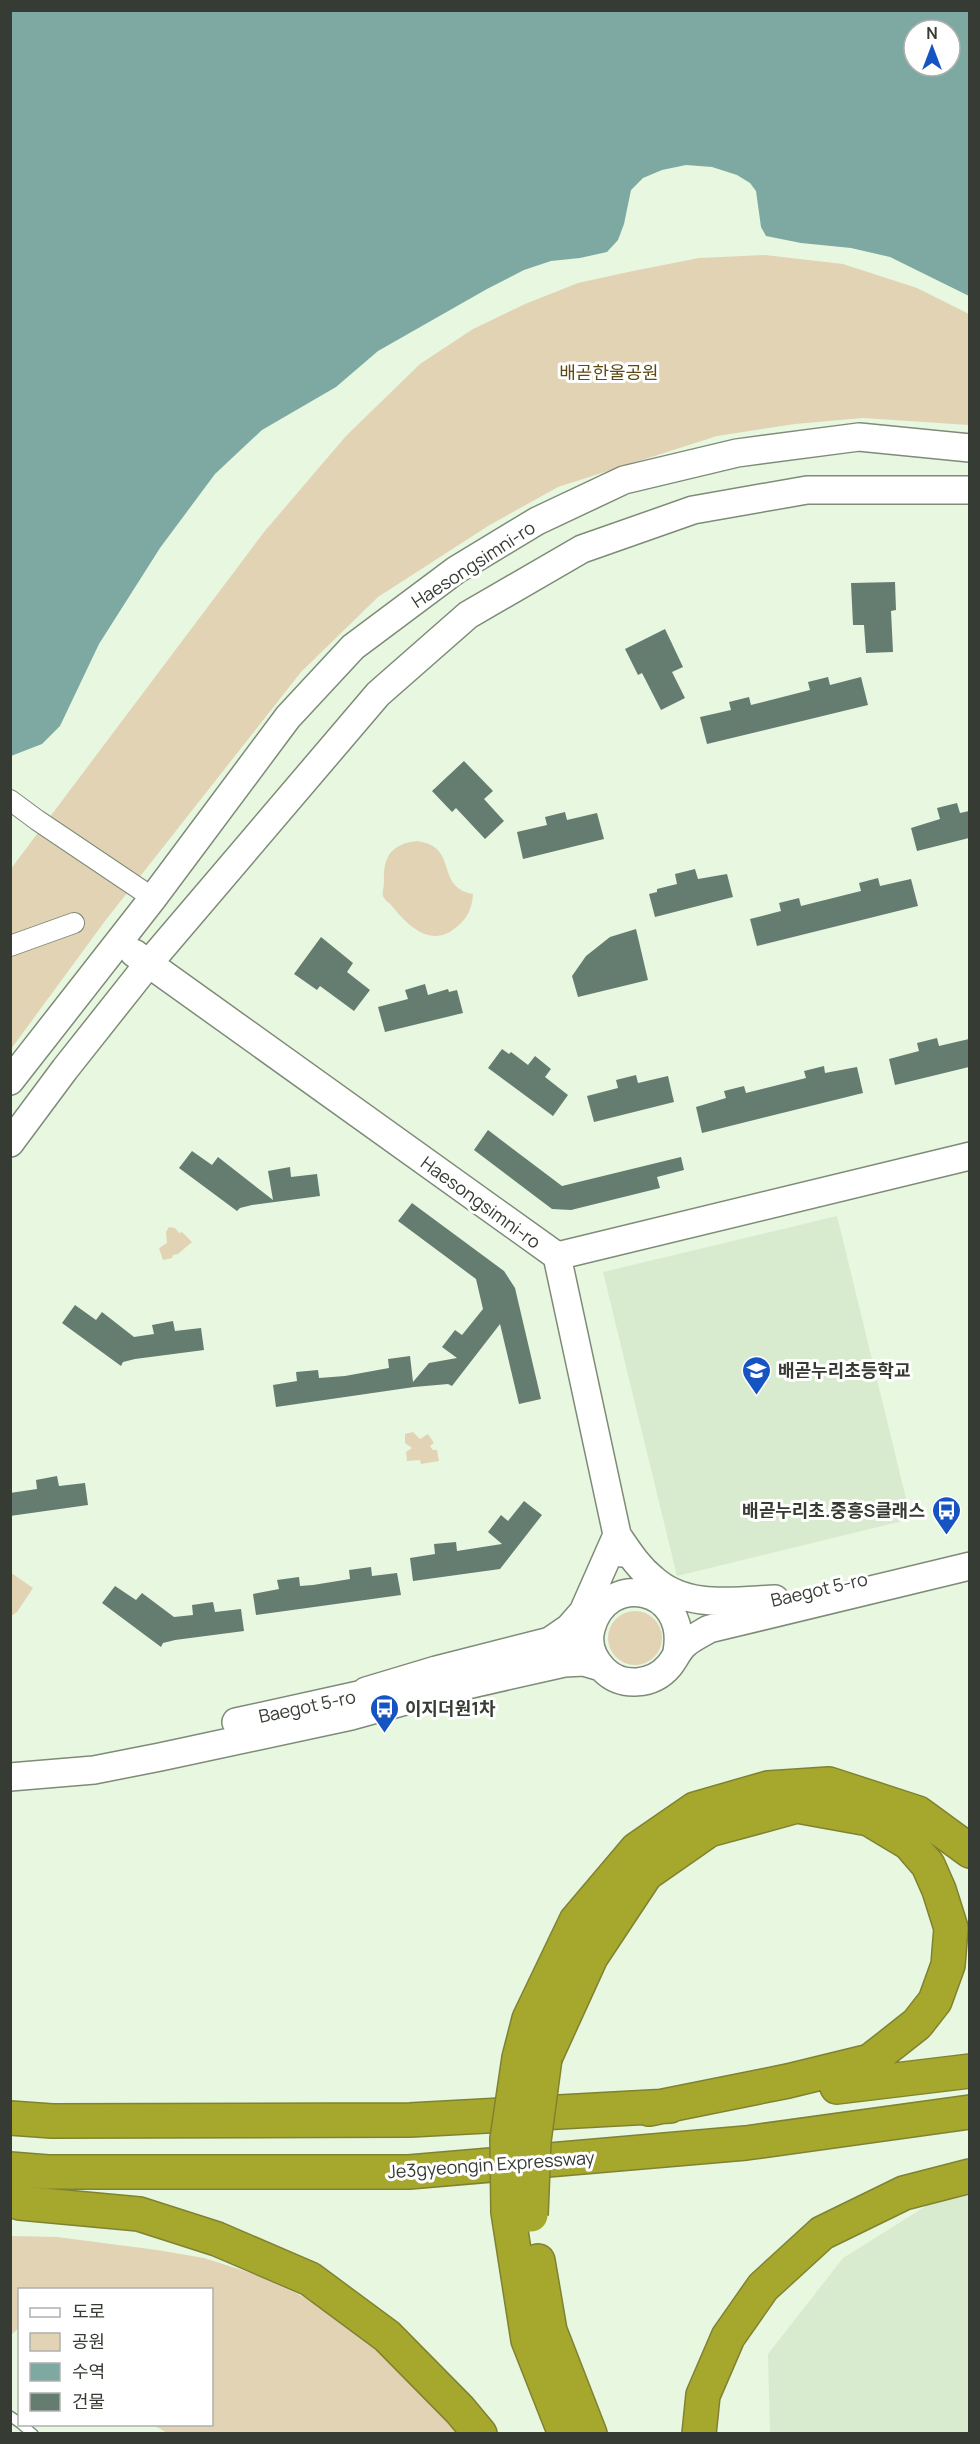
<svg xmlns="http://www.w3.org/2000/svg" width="980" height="2444" viewBox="0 0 980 2444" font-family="Manrope,'Noto Sans KR',sans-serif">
	<rect width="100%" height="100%" fill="#e8f7e0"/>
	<!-- built -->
	<path fill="#d8ebcf" d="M 837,1216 L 911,1519 L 677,1576 L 603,1272 Z
		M 969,2191 L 969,2433 L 770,2433 L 768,2354 L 843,2258 L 939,2198 Z"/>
	<!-- green -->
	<path fill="#e2d3b5" d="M 765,255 L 843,264 L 917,288 L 969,314 L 969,425 L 863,418 L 795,424 L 717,436 L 558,487 L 488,526 L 378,597 L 301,672 L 105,921 L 11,1049 L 10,870 L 264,532 L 346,436 L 420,364 L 473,329 L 525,304 L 578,283 L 633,271 L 699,258 Z
		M 417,841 C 460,847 434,887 473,894 C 472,909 467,920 454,929 C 430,948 406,924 392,906 C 389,902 385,901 383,896 C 382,891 384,887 384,882 C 383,858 390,844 417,841 Z
		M 169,1227 L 175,1228 L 179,1233 L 182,1232 L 192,1242 L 178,1254 L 173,1255 L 172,1258 L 163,1260 L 159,1248 L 167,1243 L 166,1232 Z
		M 413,1432 L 420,1439 L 428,1434 L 434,1443 L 430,1446 L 433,1450 L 437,1450 L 439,1461 L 421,1464 L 420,1460 L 407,1461 L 406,1452 L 412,1448 L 405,1443 L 405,1434 Z
		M 10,1572 L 33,1588 L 17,1612 L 11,1616 Z
		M608 1638a27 27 0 1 1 54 0a27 27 0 1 1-54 0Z
		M 11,2236 L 57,2237 L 157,2250 L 204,2258 L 251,2273 L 296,2293 L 373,2336 L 459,2433 L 167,2433 L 154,2425 L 212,2424 L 212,2290 L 20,2290 L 19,2328 L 11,2335 Z"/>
	<!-- water -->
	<path fill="#7ea9a3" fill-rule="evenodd" d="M 10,11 L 969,11 L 969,296 L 890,257 L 851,248 L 801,243 L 766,236 L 761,227 L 756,191 L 750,183 L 737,175 L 712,167 L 686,165 L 662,170 L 643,178 L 631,190 L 624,224 L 618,240 L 607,252 L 580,258 L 551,261 L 524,270 L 487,289 L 378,351 L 336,387 L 262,430 L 215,474 L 160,548 L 99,644 L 60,726 L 42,744 L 11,756 ZM 914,30 L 950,30 L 950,66 L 914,66 Z"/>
	<!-- building -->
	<path fill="#657c70" d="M 895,582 L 896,610 L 891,611 L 893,652 L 866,653 L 864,625 L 853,625 L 851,583 Z
		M 665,629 L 683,667 L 672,672 L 685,698 L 661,710 L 642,673 L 638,675 L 625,649 Z
		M 828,677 L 830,685 L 861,677 L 868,705 L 707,744 L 700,717 L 731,710 L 729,702 L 749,697 L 751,705 L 810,690 L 808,682 Z
		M 464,761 L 493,791 L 484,799 L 504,821 L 485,839 L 456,808 L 452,812 L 432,791 Z
		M 957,803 L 960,813 L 969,811 L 969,838 L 917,851 L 911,828 L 940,819 L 937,808 Z
		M 565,812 L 567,820 L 597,813 L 604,839 L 523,859 L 517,832 L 547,825 L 545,817 Z
		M 695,869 L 698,879 L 727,874 L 733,897 L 655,917 L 649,894 L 657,892 L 657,889 L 677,884 L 675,874 Z
		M 878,878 L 880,886 L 911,879 L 918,906 L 757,946 L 750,919 L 781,911 L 779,903 L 799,898 L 801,906 L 861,891 L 859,883 Z
		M 636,929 L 648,980 L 578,997 L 572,976 L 586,956 L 610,937 Z
		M 321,937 L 353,963 L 347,972 L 370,990 L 354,1011 L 320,986 L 317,990 L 294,974 Z
		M 425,984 L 428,995 L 448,989 L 449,992 L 457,990 L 463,1013 L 385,1032 L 378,1007 L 408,999 L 405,990 Z
		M 937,1038 L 939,1046 L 969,1039 L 969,1067 L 895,1085 L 889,1059 L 919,1051 L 917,1043 Z
		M 502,1049 L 509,1054 L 511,1052 L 528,1065 L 535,1056 L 551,1069 L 545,1077 L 568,1095 L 553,1116 L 488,1068 Z
		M 824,1066 L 825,1073 L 857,1067 L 863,1093 L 702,1133 L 696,1107 L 726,1098 L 724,1091 L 744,1086 L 746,1093 L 806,1078 L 804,1071 Z
		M 636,1075 L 638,1083 L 668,1076 L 674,1102 L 594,1122 L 587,1096 L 618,1088 L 616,1080 Z
		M 488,1130 L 562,1186 L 681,1157 L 684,1170 L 657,1177 L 660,1188 L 571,1210 L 552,1209 L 474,1150 Z
		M 192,1151 L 212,1165 L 218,1157 L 273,1200 L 268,1171 L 290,1167 L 291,1177 L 317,1174 L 320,1196 L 252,1205 L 240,1208 L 237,1211 L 179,1168 Z
		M 412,1203 L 504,1271 L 515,1288 L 541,1399 L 519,1404 L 500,1324 L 452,1386 L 448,1384 L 414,1387 L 276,1407 L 273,1385 L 297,1381 L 296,1372 L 318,1370 L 319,1378 L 345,1376 L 389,1368 L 388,1359 L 410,1356 L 413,1382 L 429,1363 L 457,1358 L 442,1347 L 455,1330 L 462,1335 L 483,1309 L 476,1279 L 398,1221 Z
		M 75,1305 L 96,1320 L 102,1312 L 134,1337 L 154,1334 L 152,1325 L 173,1321 L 175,1331 L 201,1328 L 204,1350 L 135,1359 L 123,1362 L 121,1366 L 62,1323 Z
		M 57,1476 L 59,1486 L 85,1483 L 88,1505 L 10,1516 L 10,1493 L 37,1489 L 36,1480 Z
		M 524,1501 L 542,1515 L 500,1569 L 413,1581 L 410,1558 L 435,1554 L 434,1544 L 456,1542 L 457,1551 L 502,1544 L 488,1532 L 501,1515 L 508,1521 Z
		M 371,1567 L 372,1576 L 397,1573 L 401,1595 L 256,1615 L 253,1594 L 279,1589 L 277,1580 L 299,1577 L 300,1586 L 313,1585 L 350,1579 L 349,1570 Z
		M 115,1586 L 136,1600 L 142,1593 L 174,1617 L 193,1615 L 192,1605 L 213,1602 L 215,1612 L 241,1609 L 244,1631 L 175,1640 L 163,1643 L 161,1647 L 102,1603 Z"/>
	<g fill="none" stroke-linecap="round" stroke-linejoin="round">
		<defs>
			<path id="lane" d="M 10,2416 L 20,2423
				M 21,2424 L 33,2434"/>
			<path id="street" d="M 10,800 L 37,820 L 153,898
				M 10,946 L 74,923"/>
			<path id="secondary" d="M 134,953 L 557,1256 L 970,1156
				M 10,1081 L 153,898 L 288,717 L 353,647 L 456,570 L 537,521 L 624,480 L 737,453 L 859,437 L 970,448
				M 10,1143 L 65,1069 L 149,963 L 378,694 L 468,615 L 582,549 L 693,510 L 807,490 L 970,490
				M 557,1256 L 621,1553
				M 677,1652 C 689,1586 606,1570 591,1629 C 587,1644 593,1659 604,1670 C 622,1688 653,1685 669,1666 C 675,1659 678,1650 685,1644 C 692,1638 701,1634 709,1629 L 970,1566
				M 534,1655 C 557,1648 577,1642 592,1623
				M 366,1691 L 436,1670 L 550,1641 L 569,1628 L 583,1612 L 617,1535 C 628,1551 638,1567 653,1579 C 686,1609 733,1601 775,1599
				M 236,1722 L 386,1689
				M 10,1777 L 94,1770 L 160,1757 L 351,1716 L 445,1690 L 564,1663 L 584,1662 L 601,1667"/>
			<path id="highway" d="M 519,2058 L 529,2019 L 576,1921 L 637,1849 L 695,1809 L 768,1788 L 829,1784 L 918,1813 L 970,1851
				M 545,2058 L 591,1957 L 646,1874 L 709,1830 L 797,1806 L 869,1819 L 909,1843 L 928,1865 L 939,1890 L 951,1928 L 948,1965 L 935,2001 L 917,2024 L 870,2061 L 788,2081 L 649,2109
				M 837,2087 L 970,2071
				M 10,2118 L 52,2121 L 410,2120 L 670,2106
				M 10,2169 L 48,2172 L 409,2172 L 746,2143 L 970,2112
				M 10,2200 L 20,2203 L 139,2214 L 217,2239 L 310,2279 L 387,2336 L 460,2410 L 480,2434
				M 508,2212 L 528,2340 L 565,2434
				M 538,2261 L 550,2331 L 590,2434
				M 699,2434 L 703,2395 L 728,2337 L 763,2287 L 822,2233 L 904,2193 L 970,2176"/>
		</defs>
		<!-- lane casing -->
		<use href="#lane" stroke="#7e8b77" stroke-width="12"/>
		<!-- street casing -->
		<use href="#street" stroke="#7e8b77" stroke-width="22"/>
		<!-- secondary casing -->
		<use href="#secondary" stroke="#7e8b77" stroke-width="30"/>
		<!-- highway casing -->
		<use href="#highway" stroke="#7f8230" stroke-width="36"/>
		<!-- lane -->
		<use href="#lane" stroke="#fff" stroke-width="9"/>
		<!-- street -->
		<use href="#street" stroke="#fff" stroke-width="20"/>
		<!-- secondary -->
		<use href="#secondary" stroke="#fff" stroke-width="27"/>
		<!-- highway -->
		<use href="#highway" stroke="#a6a82e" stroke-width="33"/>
		<defs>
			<path id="highway-bridge" d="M 508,2212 L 507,2139 L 519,2058
				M 531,2215 L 534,2141 L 545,2058"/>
		</defs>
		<!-- highway-bridge casing -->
		<use href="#highway-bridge" stroke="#7f8230" stroke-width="36" stroke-linecap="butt"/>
		<!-- highway-bridge -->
		<use href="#highway-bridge" stroke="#a6a82e" stroke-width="33"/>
	</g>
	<!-- icons -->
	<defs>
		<symbol id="school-pin" viewBox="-11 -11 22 30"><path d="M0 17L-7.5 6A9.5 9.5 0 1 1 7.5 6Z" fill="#1655c1" stroke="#fff"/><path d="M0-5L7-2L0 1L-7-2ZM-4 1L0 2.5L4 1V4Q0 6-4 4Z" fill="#fff"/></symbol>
		<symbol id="bus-pin" viewBox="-11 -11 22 30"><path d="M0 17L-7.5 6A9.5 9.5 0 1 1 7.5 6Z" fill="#1655c1" stroke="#fff"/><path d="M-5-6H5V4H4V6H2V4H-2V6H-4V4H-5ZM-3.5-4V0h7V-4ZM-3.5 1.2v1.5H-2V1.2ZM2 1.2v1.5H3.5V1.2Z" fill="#fff"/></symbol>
	</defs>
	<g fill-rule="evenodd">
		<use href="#school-pin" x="740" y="1354" width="33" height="45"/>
		<use href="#bus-pin" x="930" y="1494" width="33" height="45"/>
		<use href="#bus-pin" x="368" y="1692" width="33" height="45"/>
	</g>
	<g text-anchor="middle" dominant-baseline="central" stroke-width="6" stroke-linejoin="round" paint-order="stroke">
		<!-- park labels -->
		<g font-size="18" fill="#604910" stroke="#fff">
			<text x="609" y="372">배곧한울공원</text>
		</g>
		<!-- street labels -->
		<g font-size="18" fill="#363c33" stroke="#fff">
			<text transform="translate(473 564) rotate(-33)">Haesongsimni-ro</text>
			<text transform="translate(481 1202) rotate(36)">Haesongsimni-ro</text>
			<text transform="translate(819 1589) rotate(-13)">Baegot 5-ro</text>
			<text transform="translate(307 1706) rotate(-12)">Baegot 5-ro</text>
			<text transform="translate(491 2164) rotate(-4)">Je3gyeongin Expressway</text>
		</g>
		<!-- poi labels -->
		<g font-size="18" font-weight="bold" fill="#363c33" stroke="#fff" text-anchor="start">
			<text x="778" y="1370">배곧누리초등학교</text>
			<text x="925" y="1510" text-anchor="end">배곧누리초.중흥S클래스</text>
			<text x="405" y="1708">이지더원1차</text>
		</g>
	</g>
	<!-- border -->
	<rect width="980" height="2444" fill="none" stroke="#363c33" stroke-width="24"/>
	<!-- legend -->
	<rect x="18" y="2288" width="195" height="138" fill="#ffffff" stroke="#afb1ad" stroke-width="1.5"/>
	<rect x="30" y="2308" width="30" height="9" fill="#ffffff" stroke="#afb1ad" stroke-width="1.5"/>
	<text x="72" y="2318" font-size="18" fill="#363c33">도로</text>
	<rect x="30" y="2333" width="30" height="18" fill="#e2d3b5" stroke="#afb1ad" stroke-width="1.5"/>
	<text x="72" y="2348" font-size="18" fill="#363c33">공원</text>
	<rect x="30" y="2363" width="30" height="18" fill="#7ea9a3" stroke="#afb1ad" stroke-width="1.5"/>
	<text x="72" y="2378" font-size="18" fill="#363c33">수역</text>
	<rect x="30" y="2393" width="30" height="18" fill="#657c70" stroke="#afb1ad" stroke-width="1.5"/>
	<text x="72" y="2408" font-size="18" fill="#363c33">건물</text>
	<!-- north arrow -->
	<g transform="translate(932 48)"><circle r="28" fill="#ffffff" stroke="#afb1ad" stroke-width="1.5"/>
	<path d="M0-4.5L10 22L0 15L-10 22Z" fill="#1655c1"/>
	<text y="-9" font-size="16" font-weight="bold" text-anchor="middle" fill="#363c33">N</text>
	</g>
</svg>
